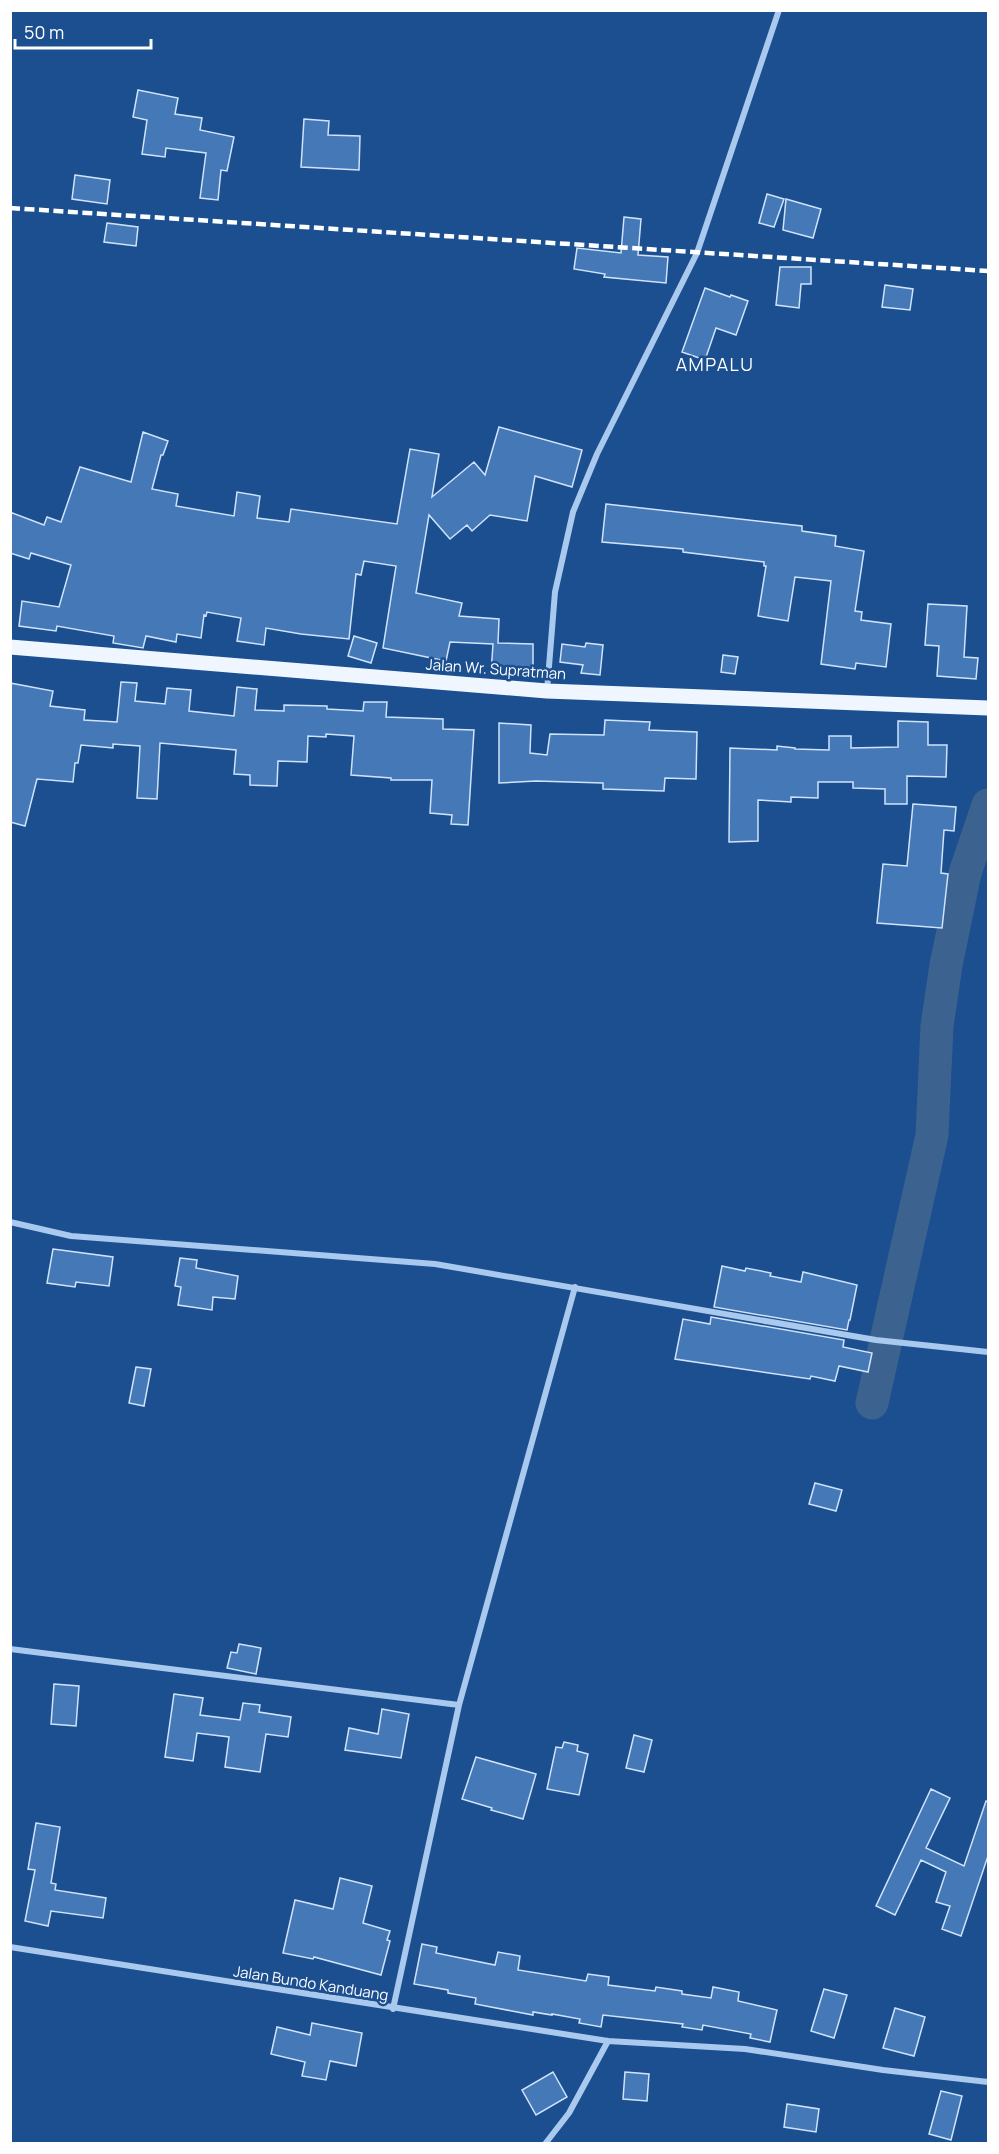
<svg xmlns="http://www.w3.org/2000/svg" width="999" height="2154" viewBox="0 0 999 2154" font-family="Manrope,sans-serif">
	<rect width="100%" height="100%" fill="#1b4f8f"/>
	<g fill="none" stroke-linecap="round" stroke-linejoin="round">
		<!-- river -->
		<path stroke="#3c6290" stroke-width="33" d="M 872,1403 L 932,1135 L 937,1026 L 946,965 L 965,873 L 988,805"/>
	</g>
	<!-- building -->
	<path fill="#4478b7" stroke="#cfe3fa" stroke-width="1.5" d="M 138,90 L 178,98 L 175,114 L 202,118 L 200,130 L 234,137 L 227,171 L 221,170 L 218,200 L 200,198 L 206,153 L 166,148 L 165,157 L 142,154 L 147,120 L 133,117 Z
		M 304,119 L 329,121 L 328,135 L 360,136 L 359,170 L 301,167 Z
		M 75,175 L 110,180 L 107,204 L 72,199 Z
		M 767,194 L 784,199 L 774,227 L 759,223 Z
		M 786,199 L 821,209 L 813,238 L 783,230 Z
		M 624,217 L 641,219 L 638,255 L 668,257 L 666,283 L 604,277 L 605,274 L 574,269 L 577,248 L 621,253 Z
		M 107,223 L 138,227 L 136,246 L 104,242 Z
		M 780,267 L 811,267 L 811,284 L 801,284 L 799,308 L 776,305 Z
		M 885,285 L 913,289 L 910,310 L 882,307 Z
		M 705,288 L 730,297 L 731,295 L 748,301 L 736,335 L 716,328 L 705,360 L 682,352 Z
		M 499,427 L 582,450 L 572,487 L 535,476 L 527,521 L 490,515 L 472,531 L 467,525 L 450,539 L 429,515 L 416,593 L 462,603 L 459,616 L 499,619 L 498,643 L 533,644 L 533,669 L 511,668 L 511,674 L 491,673 L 493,644 L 450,642 L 446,661 L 383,648 L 396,566 L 364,561 L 361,575 L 356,574 L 349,639 L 301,634 L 266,628 L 264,645 L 237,641 L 241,618 L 207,612 L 206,616 L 204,615 L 201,638 L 177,634 L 176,642 L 146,636 L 143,648 L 113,643 L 114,636 L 57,626 L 56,631 L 19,626 L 22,601 L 59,607 L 71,565 L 31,553 L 29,559 L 10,553 L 10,512 L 44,525 L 47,517 L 61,522 L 80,467 L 131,482 L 143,432 L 168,441 L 163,455 L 161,455 L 152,489 L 178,494 L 176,506 L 234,516 L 237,492 L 260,496 L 257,518 L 289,522 L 291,509 L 397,524 L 410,449 L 439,454 L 432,497 L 474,462 L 485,475 Z
		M 606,504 L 802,526 L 802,531 L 836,536 L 835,546 L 864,551 L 855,611 L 862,612 L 861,620 L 891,624 L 886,667 L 856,663 L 855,669 L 821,664 L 831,581 L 795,577 L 788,621 L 758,616 L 766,566 L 764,566 L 764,562 L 683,552 L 683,549 L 602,542 Z
		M 928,604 L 967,606 L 964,657 L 978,658 L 976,679 L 937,676 L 939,646 L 925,645 Z
		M 354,636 L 377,643 L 371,663 L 348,656 Z
		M 586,643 L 603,645 L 600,675 L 581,673 L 583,665 L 560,662 L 562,644 L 585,647 Z
		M 723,655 L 738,657 L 735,674 L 721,672 Z
		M 121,682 L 137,683 L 135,701 L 165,704 L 167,688 L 191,690 L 189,711 L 234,716 L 237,687 L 257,689 L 255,710 L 284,711 L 284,705 L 327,706 L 327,709 L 363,711 L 364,702 L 387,702 L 386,717 L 443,719 L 443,729 L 474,730 L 468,825 L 451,824 L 452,815 L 430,813 L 432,780 L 391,780 L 391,778 L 351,775 L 354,736 L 326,734 L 326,737 L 308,736 L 307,762 L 278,761 L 277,786 L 250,785 L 250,775 L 234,774 L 236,750 L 160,743 L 157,799 L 137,798 L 140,746 L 113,744 L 113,748 L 81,745 L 78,763 L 75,763 L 73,782 L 37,779 L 25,826 L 10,822 L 10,683 L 53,691 L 50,706 L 85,710 L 84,720 L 117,722 Z
		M 605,720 L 650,722 L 649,730 L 697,732 L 696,779 L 665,778 L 664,791 L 603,789 L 603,783 L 536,781 L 499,783 L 499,723 L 531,725 L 530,753 L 547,755 L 550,734 L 604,735 Z
		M 898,721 L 928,722 L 928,745 L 947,745 L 946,777 L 907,776 L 907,804 L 885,804 L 885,789 L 853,788 L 853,782 L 818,782 L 818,798 L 791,797 L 791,802 L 758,800 L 758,841 L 729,842 L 730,748 L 777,750 L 777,746 L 795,748 L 795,749 L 829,750 L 829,736 L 851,736 L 851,748 L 898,747 Z
		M 913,804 L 956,807 L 954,831 L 944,830 L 941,873 L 948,874 L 942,928 L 877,923 L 883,864 L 907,866 Z
		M 53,1249 L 113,1257 L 109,1286 L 76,1282 L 75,1287 L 47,1283 Z
		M 180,1258 L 197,1260 L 196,1268 L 238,1276 L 235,1299 L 213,1297 L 212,1310 L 178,1305 L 181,1287 L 175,1286 Z
		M 722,1266 L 745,1271 L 746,1268 L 771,1273 L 770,1276 L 801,1282 L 803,1272 L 857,1285 L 850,1320 L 849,1320 L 847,1330 L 714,1307 Z
		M 711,1317 L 844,1340 L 843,1347 L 872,1353 L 868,1372 L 839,1366 L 835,1381 L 811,1376 L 810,1379 L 675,1359 L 683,1319 L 710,1324 Z
		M 136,1367 L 151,1369 L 144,1406 L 129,1403 Z
		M 815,1483 L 842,1490 L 836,1511 L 809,1504 Z
		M 239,1644 L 261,1648 L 256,1674 L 227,1668 L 231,1652 L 237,1653 Z
		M 54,1684 L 79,1686 L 76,1726 L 51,1724 Z
		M 174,1694 L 203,1698 L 200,1715 L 240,1720 L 243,1703 L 260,1705 L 259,1712 L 291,1717 L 288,1737 L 266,1734 L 260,1772 L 225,1767 L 229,1737 L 197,1733 L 193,1761 L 165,1757 Z
		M 382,1709 L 409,1714 L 401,1758 L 345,1750 L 349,1728 L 378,1734 Z
		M 634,1735 L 652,1740 L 644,1772 L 626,1768 Z
		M 564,1742 L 578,1745 L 577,1751 L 588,1754 L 579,1795 L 547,1789 L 556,1747 L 562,1748 Z
		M 476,1757 L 536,1774 L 523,1819 L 491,1810 L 492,1808 L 462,1799 Z
		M 931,1789 L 950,1798 L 926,1848 L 964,1866 L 986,1801 L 988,1802 L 988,1856 L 961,1936 L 942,1929 L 950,1906 L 936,1902 L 946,1872 L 921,1860 L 895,1915 L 876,1906 Z
		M 36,1823 L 60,1827 L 51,1883 L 56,1884 L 55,1890 L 106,1898 L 103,1918 L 51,1911 L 48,1926 L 25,1921 L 35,1870 L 28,1869 Z
		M 340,1878 L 372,1886 L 363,1923 L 390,1931 L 387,1940 L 390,1941 L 381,1975 L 314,1957 L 313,1959 L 283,1953 L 295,1900 L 333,1909 Z
		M 422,1944 L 437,1947 L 436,1953 L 495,1965 L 498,1952 L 520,1956 L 518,1970 L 586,1981 L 588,1974 L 609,1977 L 608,1985 L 655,1991 L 656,1987 L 682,1991 L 682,1994 L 711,1998 L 713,1987 L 739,1992 L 738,2001 L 777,2010 L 770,2042 L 750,2038 L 751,2034 L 703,2025 L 702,2030 L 682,2027 L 683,2024 L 603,2015 L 601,2027 L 579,2023 L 580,2019 L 552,2014 L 552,2015 L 533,2012 L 533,2015 L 475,2004 L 476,1998 L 448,1993 L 448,1990 L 414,1984 Z
		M 824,1989 L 847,1995 L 834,2038 L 811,2031 Z
		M 895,2008 L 925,2017 L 914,2056 L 883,2048 Z
		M 312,2023 L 362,2033 L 356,2066 L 330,2061 L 326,2080 L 302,2076 L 305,2062 L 271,2054 L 277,2027 L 310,2035 Z
		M 553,2072 L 567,2097 L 536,2115 L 522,2090 Z
		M 625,2072 L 649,2074 L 647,2101 L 623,2099 Z
		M 941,2091 L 962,2096 L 951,2140 L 929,2134 Z
		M 787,2104 L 819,2109 L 816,2132 L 784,2127 Z"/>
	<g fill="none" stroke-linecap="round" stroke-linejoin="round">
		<!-- minor -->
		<path stroke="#a9c9ee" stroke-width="6" d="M 547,691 L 555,592 L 573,512 L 597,454 L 697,253 L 779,10
			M 10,1222 L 71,1236 L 435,1264 L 876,1340 L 988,1352
			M 10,1649 L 459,1705
			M 10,1947 L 608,2041 L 745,2049 L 883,2070 L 988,2082
			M 393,2009 L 459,1705 L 575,1287
			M 545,2144 L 569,2113 L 608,2041"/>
		<!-- primary -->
		<path stroke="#f0f6ff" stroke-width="15" d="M 10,647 L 547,691 L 988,708"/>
		<!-- rail -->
		<path stroke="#fff" stroke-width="4.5" stroke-dasharray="10 4.5" stroke-linecap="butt" d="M 10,208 L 988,271"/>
	</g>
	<g text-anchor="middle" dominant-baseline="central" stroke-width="5" stroke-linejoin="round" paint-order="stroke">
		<!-- street labels -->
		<g font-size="15" fill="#fff" stroke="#1b4f8f">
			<text transform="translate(496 669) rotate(4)">Jalan Wr. Supratman</text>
			<text transform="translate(311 1983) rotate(9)">Jalan Bundo Kanduang</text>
		</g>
		<!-- quarter labels -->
		<g font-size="18" letter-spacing="1.5" fill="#fff" stroke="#1b4f8f">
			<text x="715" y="364">AMPALU</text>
		</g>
	</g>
	<!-- border -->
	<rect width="999" height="2154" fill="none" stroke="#ffffff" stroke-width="24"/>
	<!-- scale -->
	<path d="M15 39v9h136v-9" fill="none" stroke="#ffffff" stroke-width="3"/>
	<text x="24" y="39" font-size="18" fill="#ffffff" stroke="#1b4f8f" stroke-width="4.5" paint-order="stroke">50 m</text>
</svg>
